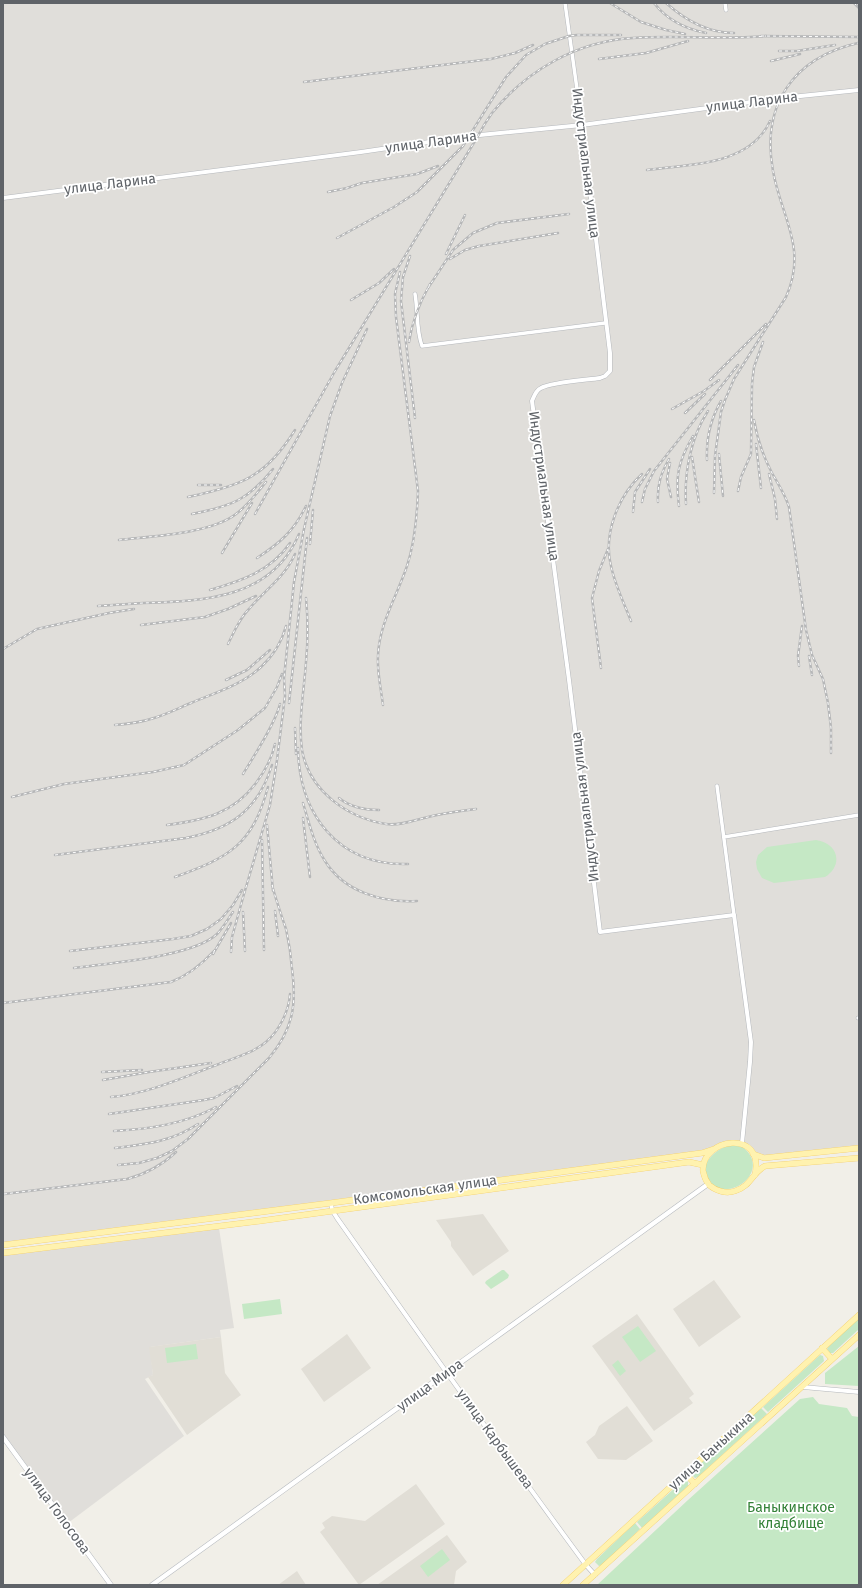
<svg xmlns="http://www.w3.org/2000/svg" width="862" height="1588" viewBox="0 0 862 1588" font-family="'Fira Sans',sans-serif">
	<rect width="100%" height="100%" fill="#f1efe8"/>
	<!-- industrial -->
	<path fill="#e0deda" d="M 3,3 L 859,3 L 859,1149 L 764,1158 L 742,1143 L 713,1151 L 3,1245 Z
		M 219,1228 L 234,1328 L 220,1330 L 221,1337 L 150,1347 L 153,1375 L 145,1379 L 184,1436 L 68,1523 L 3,1441 L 3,1255 Z"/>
	<!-- education -->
	<path fill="#e1ded6" d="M 483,1214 L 509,1251 L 473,1276 L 451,1246 L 451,1242 L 436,1220 Z
		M 714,1280 L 741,1317 L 699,1347 L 673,1309 Z
		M 637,1314 L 694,1394 L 689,1398 L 693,1403 L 654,1431 L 592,1346 Z
		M 347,1334 L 371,1368 L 324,1402 L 301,1369 Z
		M 221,1337 L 225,1373 L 241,1395 L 187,1435 L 148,1377 L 153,1375 L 149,1347 Z
		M 627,1406 L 653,1441 L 626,1460 L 598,1459 L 586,1442 L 595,1435 L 599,1426 Z
		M 416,1484 L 445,1524 L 359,1585 L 320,1532 L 325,1528 L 322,1523 L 332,1516 L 365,1521 Z
		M 447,1535 L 467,1562 L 456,1571 L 454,1585 L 377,1585 Z
		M 297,1571 L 306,1585 L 278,1585 Z"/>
	<!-- green -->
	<path fill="#c5e8c5" d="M 816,840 C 838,843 844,865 825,877 L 774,883 L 762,878 L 757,869 L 756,862 L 758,855 L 767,847 Z
		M 729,1145 C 733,1145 738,1145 741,1146 C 745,1148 748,1152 750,1155 C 763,1177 729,1200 711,1184 C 694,1168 714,1150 729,1145 Z
		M 502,1270 L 504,1270 L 509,1275 L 508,1278 L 491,1289 L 485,1283 L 486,1281 Z
		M 280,1299 L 282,1314 L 244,1319 L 242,1304 Z
		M 859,1318 L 859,1329 L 833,1353 L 830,1353 L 827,1349 L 829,1346 Z
		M 638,1326 L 656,1351 L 640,1362 L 622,1337 Z
		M 196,1344 L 198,1359 L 167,1363 L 165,1348 Z
		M 859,1346 L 859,1386 L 825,1384 L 825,1373 Z
		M 820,1355 L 823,1356 L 824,1361 L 768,1412 L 763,1407 Z
		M 618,1360 L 626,1371 L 620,1376 L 612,1365 Z
		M 813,1397 L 819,1404 L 847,1408 L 852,1416 L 859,1417 L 859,1585 L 597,1585 L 688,1500 L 800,1399 Z
		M 761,1408 L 767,1414 L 698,1477 L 695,1478 L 693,1476 L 693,1470 Z
		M 685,1479 L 688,1482 L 688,1486 L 642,1528 L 637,1522 Z
		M 635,1523 L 640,1529 L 602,1565 L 599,1566 L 595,1562 L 597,1559 Z
		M 442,1549 L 450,1560 L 428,1577 L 420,1566 Z"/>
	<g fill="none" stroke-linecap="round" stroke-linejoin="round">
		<defs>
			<path id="minor" d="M 565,3 L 582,125
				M 725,3 L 726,10
				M 415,294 C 418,311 416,329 422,346 L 605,323
				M 717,786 L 734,915
				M 724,837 L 859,815
				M 858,1018 L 859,1018"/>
			<path id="tertiary" d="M 582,125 L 610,353 L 610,371 L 605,376 L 600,378 C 586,380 552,382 541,388 C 536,390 534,396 532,401 L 569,680 L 600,932 L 734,915 L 751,1042 L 750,1062 L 742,1143
				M 3,198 L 361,152 L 470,136 L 582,125 L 781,98 L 859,90
				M 331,1203 L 332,1210 L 337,1218 C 419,1334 501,1450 586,1565 L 595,1575
				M 803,1387 L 859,1392"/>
			<path id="secondary" d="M 3,1437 L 111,1585
				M 152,1585 L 708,1184"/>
			<path id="primary" d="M 753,1154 L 764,1158 L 859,1148
				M 755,1175 C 765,1128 701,1138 703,1171 C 704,1176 706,1181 709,1185 C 716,1191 726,1194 735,1191 C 751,1186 752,1173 765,1166 L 859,1158
				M 3,1245 L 331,1203 L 702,1153 L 714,1149
				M 3,1253 L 260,1221 L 689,1162 L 703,1165
				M 822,1348 L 832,1359
				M 686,1474 L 695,1484
				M 563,1585 L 859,1315
				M 583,1585 L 859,1335"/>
		</defs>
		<!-- minor casing -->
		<use href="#minor" stroke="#b5b8bc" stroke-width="4.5"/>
		<!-- tertiary casing -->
		<use href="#tertiary" stroke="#b5b8bc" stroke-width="5"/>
		<!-- secondary casing -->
		<use href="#secondary" stroke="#b6babf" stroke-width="5.5"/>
		<!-- primary casing -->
		<use href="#primary" stroke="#f2c960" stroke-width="6"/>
		<!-- minor -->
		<use href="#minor" stroke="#fff" stroke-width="3.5"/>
		<!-- tertiary -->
		<use href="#tertiary" stroke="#fff" stroke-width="4"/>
		<!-- secondary -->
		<use href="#secondary" stroke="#fff" stroke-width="4.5"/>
		<!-- primary -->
		<use href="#primary" stroke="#fff2af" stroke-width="5.5"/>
		<defs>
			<path id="rail" d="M 610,3 L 641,22 L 666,30 L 685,34
				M 654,3 C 667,20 686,29 706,33
				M 666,3 C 685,20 708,33 734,33
				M 854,3 L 859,8
				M 761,36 L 859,37
				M 779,51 L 797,51 L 835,45
				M 599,59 L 646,53 L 688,41
				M 771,61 L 800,54
				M 304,82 L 491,59 L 515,53 L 533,45
				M 647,170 C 689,164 750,166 770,121
				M 328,192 L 347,188 L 362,183 L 417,174 L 438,166
				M 337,238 L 394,207 L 417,192 L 463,146 L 506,77 L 526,55 L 545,44 L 569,36 L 577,35 L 621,35
				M 446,254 L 465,215
				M 410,256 L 403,277 L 401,301 L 415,418
				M 450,259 L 465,250 L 479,246 L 558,233
				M 428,288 L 453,250 L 473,233 L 497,223 L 569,214
				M 351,300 L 379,283 L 394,269
				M 409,342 C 412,321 420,302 430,284
				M 710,380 L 766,324
				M 672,409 L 704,391 L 719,380
				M 685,413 L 705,394
				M 754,420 C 757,438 763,456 772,473 C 778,484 785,494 789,507 L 806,630 L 812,655 L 823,679 L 828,703 L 831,728 L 831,753
				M 756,444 L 761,488
				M 719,454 L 723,496
				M 692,457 L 699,502
				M 707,460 C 706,438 710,420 721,401
				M 670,463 L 667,479 L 671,497
				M 769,474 L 775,499 L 777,519
				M 198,485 L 221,485
				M 738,491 L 741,477 L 751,454 L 752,384 L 754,367 L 763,342
				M 714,493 L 715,456 L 721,412 L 725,400 L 734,379 L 786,297 C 808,248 781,217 773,171 C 761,105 793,58 858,43
				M 188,497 C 207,493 240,485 255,474 C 271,464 285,446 295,430
				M 642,502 L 645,489 L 654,471 L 738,365
				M 658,502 C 657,485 661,473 669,459
				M 686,504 C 684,472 691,437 708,411
				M 679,506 C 675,476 678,462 693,436
				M 633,512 L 635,492 L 650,469
				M 192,514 C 231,506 247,501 273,469
				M 255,514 L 335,371 L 478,136 C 482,128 487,120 492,113 C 527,70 578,41 633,38 C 677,35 722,40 766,36
				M 119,540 C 152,536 210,534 236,514 C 248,505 256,494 266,482
				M 310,544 L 313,510
				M 222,553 L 252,503
				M 257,558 C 280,543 294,531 306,506
				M 210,590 C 241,581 271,571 290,543
				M 306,598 C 308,619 308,641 306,662 C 304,691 298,721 302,750 C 309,791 348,818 386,824 C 400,826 415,820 428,817 C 444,813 460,811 476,809
				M 98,606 C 113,605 128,604 143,603 C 204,601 272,599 299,534
				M 631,621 C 624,603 615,585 611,566 C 603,534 618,496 642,474
				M 141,625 L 205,617 L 228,609 L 256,596
				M 228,644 C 234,632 239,619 249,609 C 265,590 285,577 295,554
				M 3,649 L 37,629 L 109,613 L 134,609
				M 809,656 L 812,675
				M 799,666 L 798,656 L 802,626
				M 601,668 L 592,598 L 599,571 L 608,549
				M 226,680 L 247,670 L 270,650
				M 289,703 L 307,538
				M 383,705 C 381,689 377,672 378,656 C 379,624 397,596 407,566 C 415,542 417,517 418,491 L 396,317 L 395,294 L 400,272
				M 115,725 C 128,724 142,722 154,718 C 167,714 179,708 191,703 C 214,693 242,685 261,667 C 273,656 282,641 286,626
				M 295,728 L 296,754
				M 298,748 C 299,814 338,866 408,864
				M 243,774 C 254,756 275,724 280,704
				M 12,797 L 64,784 L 153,772 L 184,765 L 238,730 L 265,708 L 277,687 L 282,674
				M 339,798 C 350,807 365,810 379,810
				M 303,803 C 309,823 314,844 325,861 C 344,892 383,903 417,901
				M 303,818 L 310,877
				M 167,825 C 204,820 233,814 256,783 C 265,771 272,758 275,744
				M 267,825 L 273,891
				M 262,840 L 264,950
				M 55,855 L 186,838 C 231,829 258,810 272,765
				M 175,877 C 229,857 252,846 268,787
				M 275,911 L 278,936
				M 243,912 L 245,951
				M 70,951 L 173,939 L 191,936 L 207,929 L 221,919 L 233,905 L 242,890
				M 231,952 L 232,937 L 244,894 L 270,805 L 277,760 L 285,696 L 284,678 L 294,582 L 304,529 L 330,416 L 342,383 L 367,329
				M 213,954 L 231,923
				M 74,968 C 108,963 193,957 217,934 C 223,928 228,919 233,912
				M 3,1003 L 171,982 C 189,975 202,964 215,950
				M 102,1072 L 142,1070
				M 103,1080 L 149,1072 L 211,1063
				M 111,1097 C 148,1094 184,1077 219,1064 C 234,1058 253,1053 266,1042 C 279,1031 289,1011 290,994
				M 109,1114 L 204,1100 L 214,1098 L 237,1086
				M 114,1131 C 149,1129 185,1124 216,1107
				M 115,1148 C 146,1144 171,1142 198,1124
				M 118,1165 L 139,1163 L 157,1158 L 172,1151 L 188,1139 L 269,1058 C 293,1029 297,1005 292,969 C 291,955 289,942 286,929 C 281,914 276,900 272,885
				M 4,1194 L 127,1179 C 146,1174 161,1166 176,1152"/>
		</defs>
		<!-- rail casing -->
		<use href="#rail" stroke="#b6b7b8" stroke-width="2.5"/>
		<!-- rail -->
		<use href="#rail" stroke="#fff" stroke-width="1" stroke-dasharray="3" stroke-linecap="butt"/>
	</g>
	<g text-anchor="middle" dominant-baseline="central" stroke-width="3.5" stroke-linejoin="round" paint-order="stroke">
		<!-- street labels -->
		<g font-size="14" fill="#5f6368" stroke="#fff">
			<text transform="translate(752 102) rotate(-7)">улица Ларина</text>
			<text transform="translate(431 142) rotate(-8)">улица Ларина</text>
			<text transform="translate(586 163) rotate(83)">Индустриальная улица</text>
			<text transform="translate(110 184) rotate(-7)">улица Ларина</text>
			<text transform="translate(544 486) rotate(82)">Индустриальная улица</text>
			<text transform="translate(585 807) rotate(-97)">Индустриальная улица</text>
			<text transform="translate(425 1190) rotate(-8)">Комсомольская улица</text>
			<text transform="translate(430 1385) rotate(-36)">улица Мира</text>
			<text transform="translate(495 1439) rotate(54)">улица Карбышева</text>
			<text transform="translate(711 1451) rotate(-42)">улица Баныкина</text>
			<text transform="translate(57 1511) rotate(54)">улица Голосова</text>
		</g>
		<!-- park labels -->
		<g font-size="14" fill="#348238" stroke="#fff">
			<text x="791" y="1507">Баныкинское<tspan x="791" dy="16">кладбище</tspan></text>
		</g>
	</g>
	<!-- border -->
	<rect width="862" height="1588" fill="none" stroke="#5f6368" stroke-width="8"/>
</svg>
